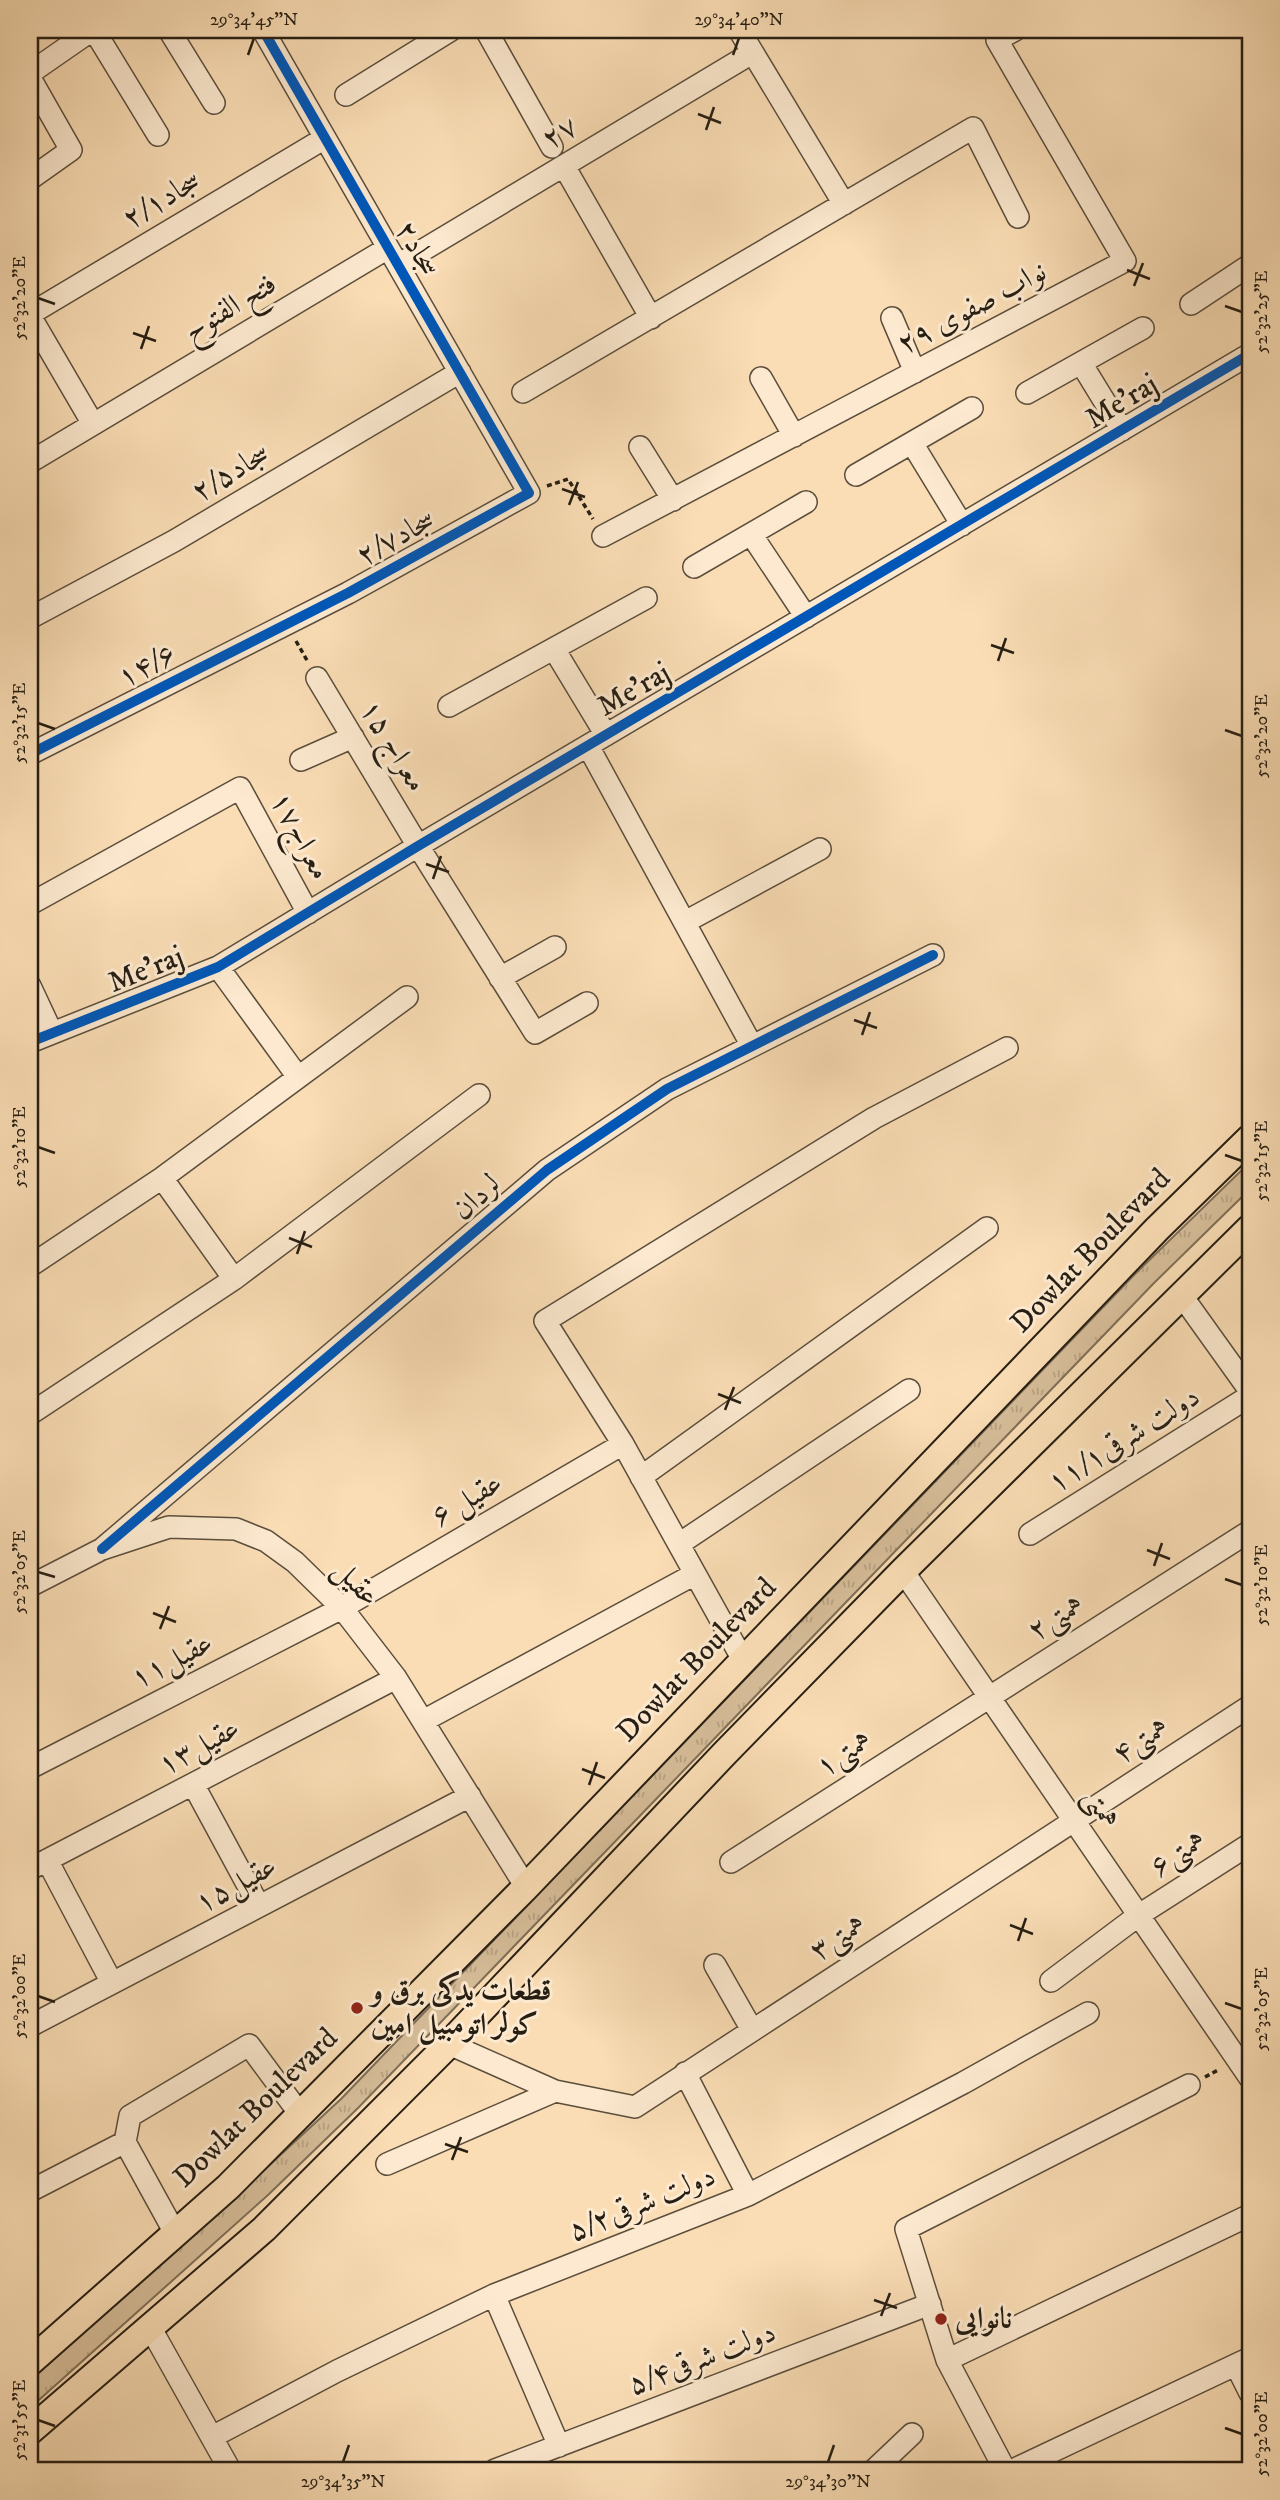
<svg xmlns="http://www.w3.org/2000/svg" width="1280" height="2500" viewBox="0 0 1280 2500" font-family="'IM FELL DW Pica',Amiri,serif">
	<defs>
		<pattern id="grass-tufts" width="24" height="20" patternUnits="userSpaceOnUse" patternTransform="scale(1.75)"><rect width="24" height="20" fill="#d6bd99"/><path d="M3 7l-1-3M5 7V3M7 7l1-3M15 17l-1-3M17 17v-4M19 17l1-3" fill="none" stroke="#b8a283"/></pattern>
	</defs>
	<rect width="100%" height="100%" fill="#faddb5"/>
	<filter id="stains"><feTurbulence type="fractalNoise" baseFrequency=".00286" numOctaves="4"/><feColorMatrix values="0 0 0 0 .2 0 0 0 0 .09 0 0 0 0 .02 0 0 0 .5 -.17"/></filter>
	<radialGradient id="worn" r=".72"><stop offset=".6" stop-color="#630" stop-opacity="0"/><stop offset="1" stop-color="#630" stop-opacity=".3"/></radialGradient>
	<!-- grass -->
	<path fill="url(#grass-tufts)" stroke="#7e6e56" stroke-width="2" d="M 1250,1162 L 1250,1189 L 1154,1283 L 358,2108 L 268,2195 L 30,2408 L 30,2380 L 173,2254 L 341,2099 L 1134,1275 Z"/>
	<g fill="none" stroke-linecap="round" stroke-linejoin="round">
		<defs>
			<path id="minor" d="M 94,30 L 158,135
				M 169,30 L 214,103
				M 486,30 L 552,147
				M 741,33 L 844,204
				M 30,73 L 92,30
				M 30,78 L 71,150 L 30,179
				M 346,95 L 451,30
				M 564,166 L 651,318
				M 398,265 L 752,53
				M 1191,304 L 1250,265
				M 30,314 L 325,138
				M 30,316 L 93,424
				M 892,318 L 915,372
				M 1081,363 L 1122,430
				M 761,378 L 794,436
				M 523,392 L 973,128 L 1018,217
				M 1027,393 L 1143,328
				M 912,443 L 962,525
				M 640,447 L 673,500
				M 30,462 L 388,248
				M 856,475 L 972,408
				M 751,534 L 806,617
				M 603,536 L 1125,261 L 997,40 L 1015,30
				M 694,567 L 806,502
				M 30,618 L 174,541 L 460,372
				M 554,649 L 606,735
				M 317,678 L 418,846 L 535,1033 L 587,1003
				M 449,706 L 646,598
				M 588,746 L 752,1046
				M 30,754 L 348,593 L 529,493 L 263,30
				M 301,760 L 353,737
				M 30,904 L 240,788 L 308,913
				M 685,922 L 820,849
				M 218,967 L 298,1077
				M 500,978 L 555,947
				M 30,986 L 52,1033
				M 30,1042 L 218,967 L 418,846 L 1250,354
				M 162,1178 L 234,1279
				M 30,1266 L 162,1178 L 407,997
				M 1182,1296 L 1250,1391
				M 30,1414 L 234,1279 L 479,1095
				M 641,1477 L 987,1228
				M 1030,1534 L 1250,1396
				M 679,1544 L 909,1390
				M 102,1549 L 547,1170 L 667,1089 L 933,955
				M 903,1571 L 1250,2078
				M 30,1586 L 102,1549 L 169,1527 L 236,1529 L 266,1541 L 295,1562 L 342,1608 L 396,1678 L 526,1887
				M 743,1660 L 623,1444 L 545,1321 L 874,1118 L 1007,1048
				M 423,1721 L 695,1574
				M 30,1768 L 342,1608 L 623,1444
				M 193,1784 L 259,1906
				M 47,1860 L 112,1983
				M 731,1862 L 1250,1531
				M 30,1869 L 396,1678
				M 715,1965 L 752,2030
				M 1051,1981 L 1139,1915 L 1250,1844
				M 30,2026 L 470,1796
				M 449,2044 L 555,2091 L 635,2107 L 1250,1706
				M 685,2073 L 748,2195
				M 125,2142 L 130,2116 L 249,2045 L 300,2114
				M 387,2164 L 555,2091
				M 30,2191 L 125,2142 L 175,2233
				M 494,2295 L 559,2446
				M 150,2327 L 230,2470
				M 947,2360 L 1250,2215
				M 1236,2365 L 1250,2393
				M 212,2437 L 337,2371 L 494,2295 L 748,2195 L 963,2083 L 1088,2013
				M 495,2470 L 930,2304
				M 874,2470 L 912,2434
				M 1005,2470 L 947,2360 L 906,2229 L 1189,2085
				M 1013,2470 L 1250,2358"/>
			<path id="major" d="M 30,2362 L 228,2187 L 526,1887 L 1157,1229 L 1250,1138
				M 30,2431 L 264,2229 L 449,2044 L 725,1753 L 903,1571 L 1250,1228"/>
		</defs>
		<!-- minor casing -->
		<use href="#minor" stroke="#5b4e3c" stroke-width="24"/>
		<!-- major casing -->
		<use href="#major" stroke="#261e13" stroke-width="30"/>
		<!-- path -->
		<path stroke="#261e13" stroke-width="3.5" stroke-dasharray="5 3.5" stroke-linecap="butt" d="M 547,486 L 568,479 L 593,519
			M 296,641 L 308,662
			M 1205,2077 L 1220,2069"/>
		<!-- minor -->
		<use href="#minor" stroke="#fce9cf" stroke-width="21"/>
		<!-- major -->
		<use href="#major" stroke="#faddb5" stroke-width="26"/>
		<defs>
			<path id="cycleway" d="M 30,754 L 348,593 L 529,493 L 263,30
				M 30,1042 L 218,967 L 418,846 L 1250,354
				M 102,1549 L 547,1170 L 667,1089 L 933,955"/>
		</defs>
		<!-- cycleway casing -->
		<use href="#cycleway" stroke="#fce9cf" stroke-width="15"/>
		<!-- cycleway -->
		<use href="#cycleway" stroke="#0057b8" stroke-width="10"/>
	</g>
	<!-- ticks -->
	<path fill="none" stroke="#261e13" stroke-width="2.5" d="M 248,55 L 254,38M 733,55 L 739,38M 698,114 L 721,123M 706,130 L 714,107M 1127,270 L 1150,279M 1134,286 L 1143,263M 38,298 L 55,304M 1225,306 L 1242,312M 133,333 L 156,341M 141,349 L 149,326M 562,489 L 585,497M 569,505 L 578,482M 991,645 L 1014,653M 998,661 L 1006,638M 38,723 L 55,729M 1225,730 L 1242,736M 426,864 L 449,872M 433,879 L 441,856M 854,1020 L 877,1028M 862,1035 L 870,1012M 38,1147 L 55,1153M 1225,1155 L 1242,1161M 289,1238 L 312,1247M 297,1254 L 305,1231M 718,1394 L 741,1403M 725,1410 L 734,1387M 1147,1550 L 1170,1559M 1154,1566 L 1162,1543M 38,1572 L 55,1577M 1225,1579 L 1242,1585M 153,1613 L 176,1622M 160,1629 L 169,1606M 582,1769 L 605,1778M 589,1785 L 597,1762M 1010,1925 L 1033,1934M 1018,1941 L 1026,1918M 38,1996 L 55,2002M 1225,2003 L 1242,2009M 445,2144 L 468,2152M 452,2160 L 461,2137M 874,2300 L 897,2308M 881,2316 L 890,2293M 38,2420 L 55,2426M 1225,2428 L 1242,2434M 343,2462 L 349,2445M 828,2462 L 834,2445"/>
	<!-- markers -->
	<g fill="#8f2418" stroke="#fce9cf" stroke-width="2.5">
		<circle cx="357" cy="2008" r="7"/>
		<circle cx="941" cy="2319" r="7"/>
	</g>
	<g text-anchor="middle" dominant-baseline="central" stroke-width="6" stroke-linejoin="round" paint-order="stroke">
		<!-- street labels -->
		<g font-size="30" fill="#261e13" stroke="#fce9cf">
			<text transform="translate(560 133) rotate(-31)">۲۷</text>
			<text transform="translate(162 200) rotate(-31)">۲/۱سجاد</text>
			<text transform="translate(417 249) rotate(60)">۲سجاد</text>
			<text transform="translate(230 308) rotate(-31)">فتح الفتوح</text>
			<text transform="translate(972 308) rotate(-28)">نواب صفوی ۲۹</text>
			<text transform="translate(1122 402) rotate(-31)">Me'raj</text>
			<text transform="translate(231 473) rotate(-31)">۲/۵سجاد</text>
			<text transform="translate(396 538) rotate(-29)">سجاد۲/۷</text>
			<text transform="translate(147 666) rotate(-27)">۱۴/۶</text>
			<text transform="translate(634 690) rotate(-30)">Me'raj</text>
			<text transform="translate(393 746) rotate(59)">معراج ۱۵</text>
			<text transform="translate(300 836) rotate(62)">معراج۱۷</text>
			<text transform="translate(146 970) rotate(-22)">Me'raj</text>
			<text transform="translate(477 1198) rotate(-40)">لردان</text>
			<text transform="translate(1091 1251) rotate(-46)">Dowlat Boulevard</text>
			<text transform="translate(1124 1440) rotate(-32)">۱۱/۱دولت شرقی</text>
			<text transform="translate(467 1500) rotate(-30)">عقیل ۶</text>
			<text transform="translate(356 1583) rotate(47)">عقیل</text>
			<text transform="translate(1056 1618) rotate(-32)">۲همتی</text>
			<text transform="translate(697 1660) rotate(-46)">Dowlat Boulevard</text>
			<text transform="translate(172 1661) rotate(-27)">عقیل۱۱</text>
			<text transform="translate(1141 1741) rotate(-33)">۴همتی</text>
			<text transform="translate(199 1747) rotate(-28)">عقیل۱۳</text>
			<text transform="translate(844 1754) rotate(-33)">۱همتی</text>
			<text transform="translate(1101 1808) rotate(56)">همتی</text>
			<text transform="translate(1178 1854) rotate(-33)">۶همتی</text>
			<text transform="translate(236 1885) rotate(-28)">عقیل۱۵</text>
			<text transform="translate(838 1938) rotate(-33)">۳همتی</text>
			<text transform="translate(256 2108) rotate(-44)">Dowlat Boulevard</text>
			<text transform="translate(642 2204) rotate(-22)">۵/۲دولت شرقی</text>
			<text transform="translate(702 2359) rotate(-21)">۵/۴دولت شرقی</text>
		</g>
		<!-- poi labels -->
		<g font-size="30" font-weight="bold" fill="#261e13" stroke="#fce9cf" text-anchor="start">
			<text x="371" y="1991">قطعات یدکی برق و<tspan x="371" dy="34">کولر اتومبیل امین</tspan></text>
			<text x="955" y="2319">نانوایی</text>
		</g>
	</g>
	<!-- margin -->
	<rect width="1280" height="2500" fill="none" stroke="#faddb5" stroke-width="77"/>
	<rect x="38" y="38" width="1204" height="2424" fill="none" stroke="#261e13" stroke-width="2.5"/>
	<g font-size="18" text-anchor="middle" fill="#261e13">
		<text x="254" y="25">29°34'45"N</text>
		<text x="739" y="25">29°34'40"N</text>
		<text transform="translate(19 298) rotate(-90)" y="6">52°32'20"E</text>
		<text transform="translate(1261 312) rotate(-90)" y="6">52°32'25"E</text>
		<text transform="translate(19 723) rotate(-90)" y="6">52°32'15"E</text>
		<text transform="translate(1261 736) rotate(-90)" y="6">52°32'20"E</text>
		<text transform="translate(19 1147) rotate(-90)" y="6">52°32'10"E</text>
		<text transform="translate(1261 1161) rotate(-90)" y="6">52°32'15"E</text>
		<text transform="translate(19 1572) rotate(-90)" y="6">52°32'05"E</text>
		<text transform="translate(1261 1585) rotate(-90)" y="6">52°32'10"E</text>
		<text transform="translate(19 1996) rotate(-90)" y="6">52°32'00"E</text>
		<text transform="translate(1261 2009) rotate(-90)" y="6">52°32'05"E</text>
		<text transform="translate(19 2420) rotate(-90)" y="6">52°31'55"E</text>
		<text transform="translate(1261 2434) rotate(-90)" y="6">52°32'00"E</text>
		<text x="343" y="2487">29°34'35"N</text>
		<text x="828" y="2487">29°34'30"N</text>
	</g>
	<rect width="100%" height="100%" filter="url(#stains)"/>
	<rect width="100%" height="100%" fill="url(#worn)"/>
</svg>
